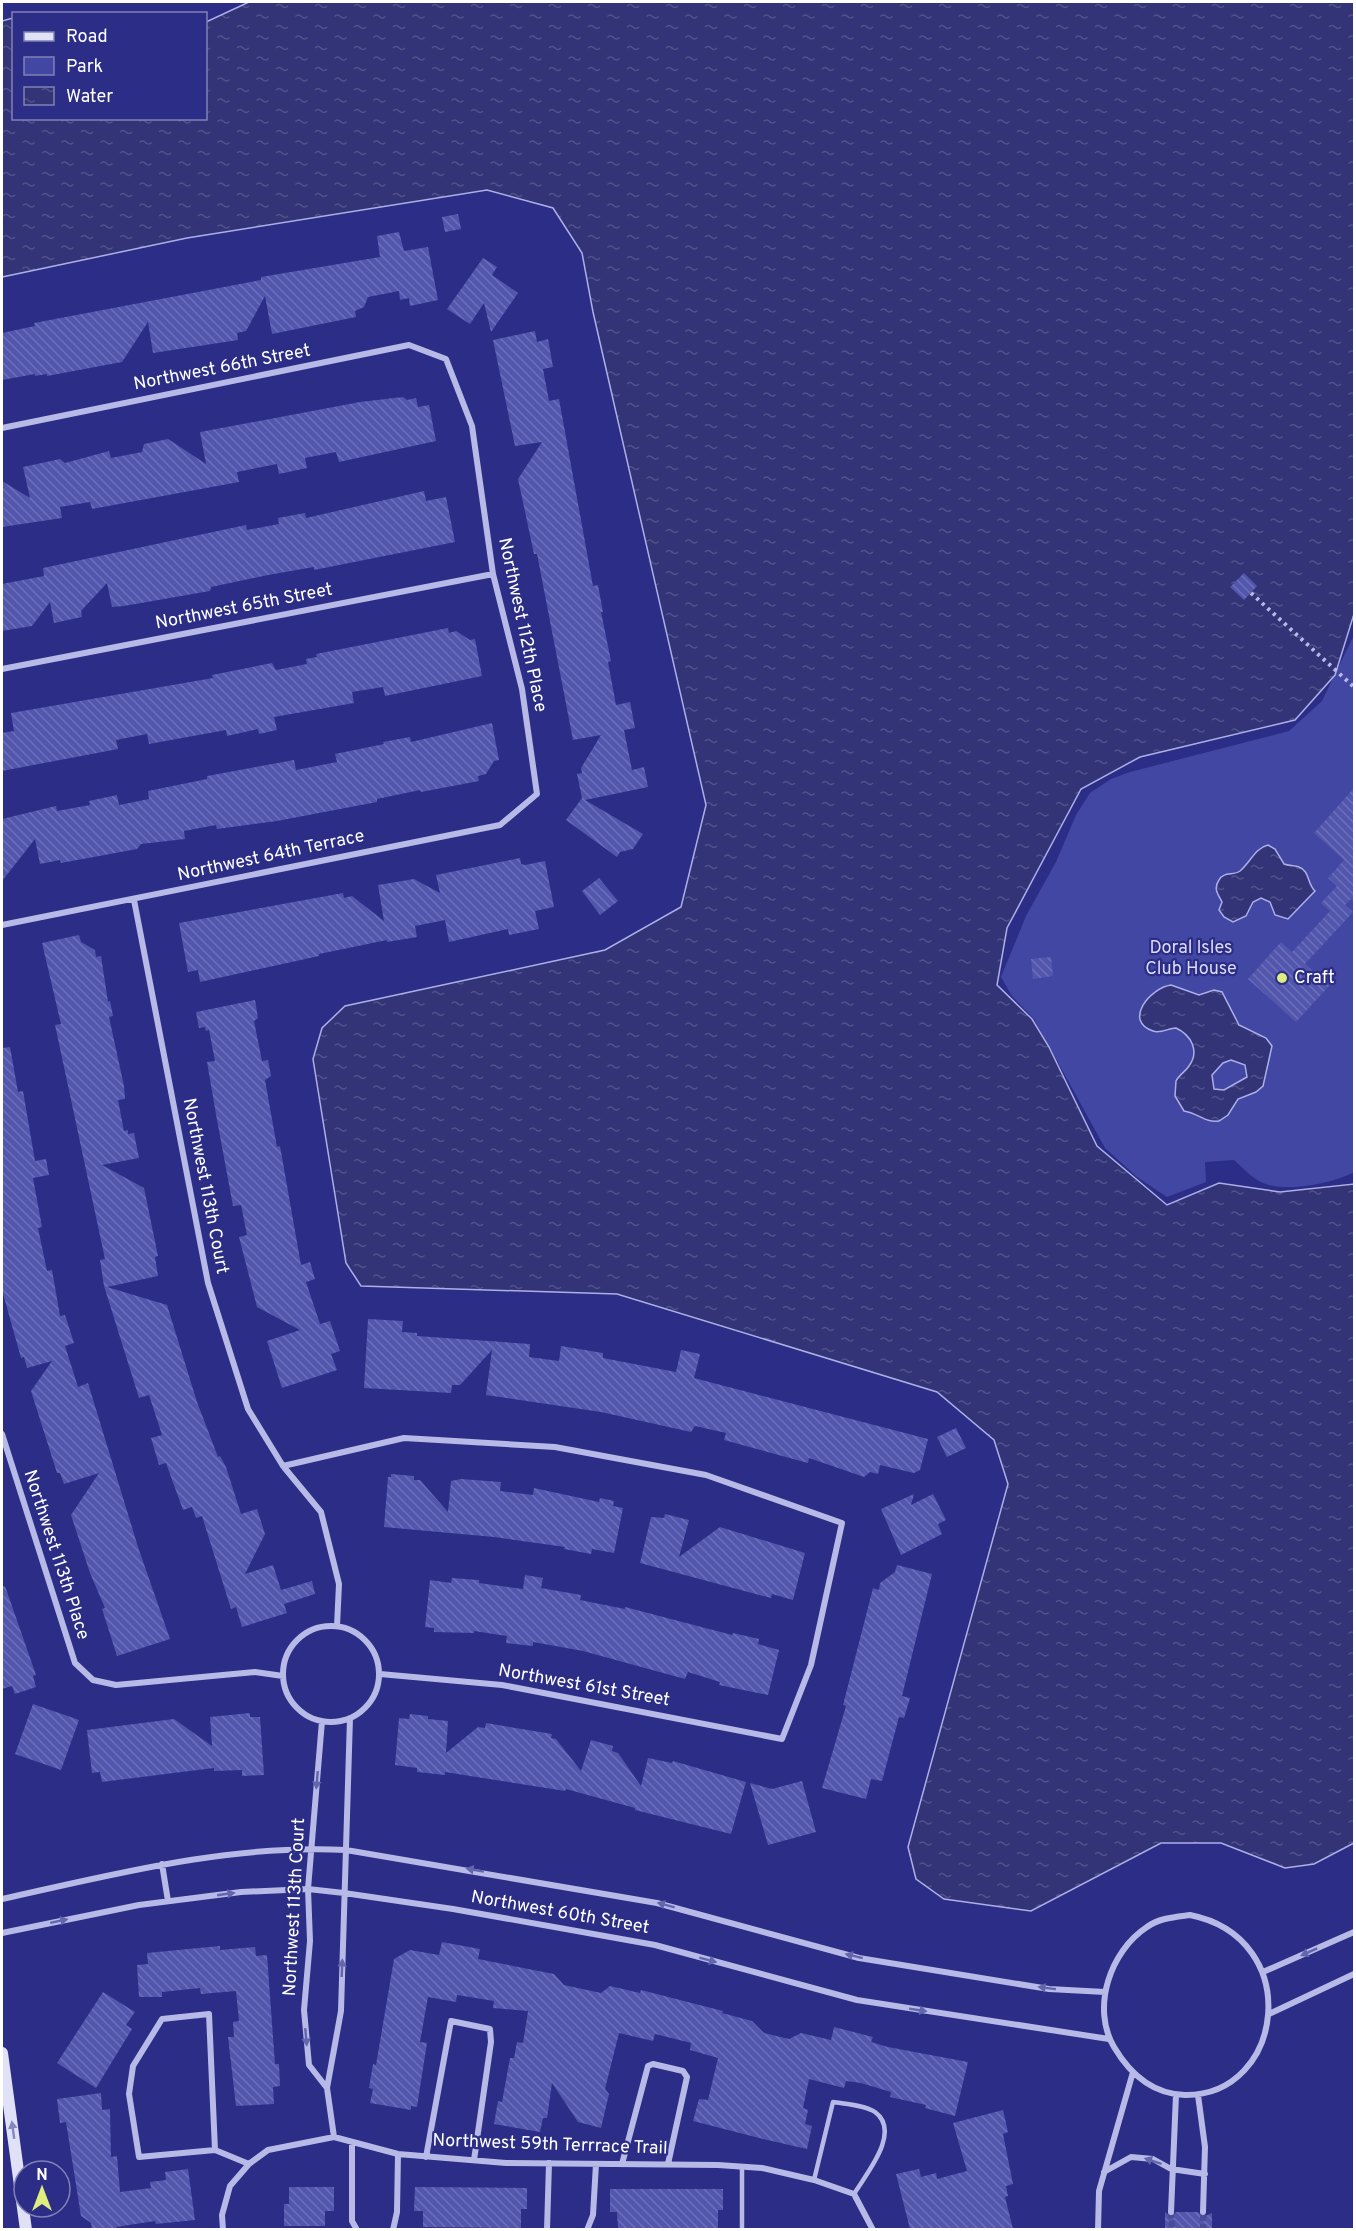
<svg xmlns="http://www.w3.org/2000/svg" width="1356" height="2231" viewBox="0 0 1356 2231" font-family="Overpass,sans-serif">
	<defs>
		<pattern id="water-ripples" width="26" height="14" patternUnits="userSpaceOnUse" patternTransform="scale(1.5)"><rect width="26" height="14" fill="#333477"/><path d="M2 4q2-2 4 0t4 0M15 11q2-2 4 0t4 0" fill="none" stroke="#52528b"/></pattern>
		<pattern id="building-back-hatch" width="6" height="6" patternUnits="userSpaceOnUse" patternTransform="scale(1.5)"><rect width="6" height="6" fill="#5356ad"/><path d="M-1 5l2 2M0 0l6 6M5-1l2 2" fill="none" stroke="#6d6fb9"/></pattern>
	</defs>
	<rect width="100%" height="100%" fill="#2b2d86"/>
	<!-- park -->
	<path fill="#4347a4" d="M 1354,635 L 1354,1172 C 1334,1183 1286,1193 1263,1183 C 1252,1178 1243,1168 1234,1160 L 1205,1162 L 1206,1182 L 1167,1197 L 1137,1177 L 1105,1148 L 1034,1019 L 1012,996 L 1001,977 L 1026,916 L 1056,862 L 1076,815 L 1090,793 L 1111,779 L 1130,772 L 1289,731 L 1322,701 Z"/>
	<!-- water -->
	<path fill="url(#water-ripples)" stroke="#acafe7" stroke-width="1.5" fill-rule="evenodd" d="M 249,2 L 1354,2 L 1354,614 L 1335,675 L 1295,720 L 1140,757 L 1081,789 L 1007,928 L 997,985 L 1032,1019 L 1049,1047 L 1097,1146 L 1167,1205 L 1219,1183 L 1280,1192 L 1354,1184 L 1354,1843 L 1314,1864 L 1285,1868 L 1221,1843 L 1161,1843 L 1031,1911 L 944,1899 L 916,1879 L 908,1847 L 1008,1484 L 994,1440 L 937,1392 L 617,1294 L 361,1286 L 346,1263 L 313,1059 L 322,1028 L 345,1006 L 605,950 L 681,907 L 706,805 L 593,312 L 582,253 L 553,208 L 487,190 L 187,238 L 2,277 L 2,21 L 13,18 L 14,118 L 206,118 L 206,22 Z
		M 1268,845 L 1275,849 L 1284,864 C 1289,866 1294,865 1299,867 C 1310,871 1307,884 1315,891 L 1288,919 L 1275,915 L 1270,902 L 1261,898 L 1253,902 L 1246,916 L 1233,922 L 1224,917 L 1219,910 L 1222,902 C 1218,894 1213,889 1219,880 C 1224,871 1233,876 1240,871 C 1250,863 1255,848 1268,845 Z
		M 1171,985 L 1199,995 L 1214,990 L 1222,992 L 1239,1025 L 1266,1038 L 1272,1046 L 1263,1086 L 1256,1092 L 1238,1099 L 1228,1115 L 1219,1121 C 1205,1123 1198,1113 1184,1111 L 1175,1096 L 1176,1081 C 1179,1075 1185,1072 1189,1066 C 1200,1051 1191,1035 1176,1028 C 1169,1028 1160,1034 1153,1031 C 1123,1021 1150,988 1171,985 ZM 1231,1060 L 1245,1065 L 1247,1077 L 1224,1090 L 1214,1089 L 1212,1075 L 1223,1063 Z"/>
	<!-- building -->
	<path fill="url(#building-back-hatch)" d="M 458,214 L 461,229 L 445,232 L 442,217 Z
		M 399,232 L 404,251 L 428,247 L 438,300 L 410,306 L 409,298 L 400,300 L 399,291 L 368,297 L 364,307 L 355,311 L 356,317 L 272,334 L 265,296 L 246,331 L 237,333 L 238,340 L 153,353 L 148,322 L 122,362 L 47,376 L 47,374 L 35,376 L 35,374 L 2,380 L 2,333 L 35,326 L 34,323 L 261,280 L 261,277 L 380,257 L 377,236 Z
		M 483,258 L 497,267 L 492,275 L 518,293 L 491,332 L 484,303 L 470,324 L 447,309 Z
		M 535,331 L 537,342 L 548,339 L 553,367 L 543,369 L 549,401 L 559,399 L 593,586 L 598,585 L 603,612 L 601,612 L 611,661 L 608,662 L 616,705 L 630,702 L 635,728 L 624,730 L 632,770 L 644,767 L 648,787 L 585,800 L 643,834 L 633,849 L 620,852 L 617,857 L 566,820 L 582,798 L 577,774 L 582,773 L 581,768 L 601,735 L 573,740 L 537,554 L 534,554 L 518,479 L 542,442 L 515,446 L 493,340 Z
		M 403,397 L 407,400 L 416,398 L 418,407 L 429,405 L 436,441 L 339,462 L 336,452 L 305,458 L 307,468 L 279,474 L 277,464 L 237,472 L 239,482 L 92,509 L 90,502 L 60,507 L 62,518 L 2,527 L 2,481 L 30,498 L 23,467 L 60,459 L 65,463 L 109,451 L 111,458 L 142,452 L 144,444 L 168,439 L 206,464 L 200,432 L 360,402 Z
		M 424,491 L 426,501 L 446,497 L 455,542 L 314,570 L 314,567 L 268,575 L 211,587 L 210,591 L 124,606 L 112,607 L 107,583 L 81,611 L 82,617 L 54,623 L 50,602 L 32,626 L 2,631 L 2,584 L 44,576 L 43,568 L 246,525 L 247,530 L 279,524 L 278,518 L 305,513 L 306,518 Z
		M 1244,573 L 1257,586 L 1244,600 L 1230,587 Z
		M 448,628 L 449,633 L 456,631 L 470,640 L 475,639 L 482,676 L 385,696 L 383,687 L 352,692 L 354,703 L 274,717 L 277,730 L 259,734 L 258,729 L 227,736 L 226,730 L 149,744 L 147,734 L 116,740 L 118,749 L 2,771 L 2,733 L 14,731 L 11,713 L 213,678 L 212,675 L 272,663 L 276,670 L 307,664 L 306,659 L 317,657 L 316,654 Z
		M 492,723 L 499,760 L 494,761 L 486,774 L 478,776 L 479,781 L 421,792 L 420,790 L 377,799 L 377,802 L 277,821 L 217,829 L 216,825 L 184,831 L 185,839 L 141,844 L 137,849 L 61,863 L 60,860 L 40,864 L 35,839 L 2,881 L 2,819 L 56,806 L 57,811 L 90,805 L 89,801 L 117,795 L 119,805 L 149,799 L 148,791 L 207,779 L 207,776 L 294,760 L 296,770 L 337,762 L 335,754 L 384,744 L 383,742 L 410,737 L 411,742 Z
		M 1354,788 L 1354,903 L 1351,899 L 1345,905 L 1353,912 L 1305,964 L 1329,986 L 1296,1022 L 1248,979 L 1281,942 L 1292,952 L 1330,911 L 1321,903 L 1337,886 L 1328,878 L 1344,860 L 1314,833 Z
		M 520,858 L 521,864 L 525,865 L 545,861 L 554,907 L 535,911 L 539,929 L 509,935 L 508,929 L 449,942 L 445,920 L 415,926 L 417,937 L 387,942 L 387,940 L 319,954 L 319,956 L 200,982 L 198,970 L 188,972 L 179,923 L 343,893 L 344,898 L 352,896 L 384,921 L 378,885 L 414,879 L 440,893 L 436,875 Z
		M 599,878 L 618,901 L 600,915 L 582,891 Z
		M 79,935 L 81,942 L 95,950 L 96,957 L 101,956 L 108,1002 L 110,1001 L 113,1016 L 109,1017 L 124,1086 L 125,1099 L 118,1100 L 124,1131 L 128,1130 L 128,1134 L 134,1133 L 139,1158 L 102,1165 L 144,1188 L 158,1256 L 155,1257 L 158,1276 L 107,1287 L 167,1305 L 197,1402 L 218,1457 L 220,1456 L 226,1467 L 241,1514 L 257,1509 L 265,1534 L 245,1574 L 273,1565 L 281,1590 L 312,1581 L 315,1594 L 284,1604 L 287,1613 L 242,1627 L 236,1607 L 231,1609 L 202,1516 L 196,1518 L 192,1507 L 183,1510 L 166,1463 L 159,1465 L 151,1438 L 162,1435 L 149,1395 L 139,1398 L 104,1286 L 100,1260 L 105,1259 L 55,1025 L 61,1024 L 42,943 Z
		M 1051,957 L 1053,976 L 1033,979 L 1031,959 Z
		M 255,1000 L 258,1018 L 254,1021 L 262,1061 L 268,1060 L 271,1076 L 265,1080 L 277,1147 L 280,1146 L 301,1265 L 310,1262 L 315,1279 L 306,1282 L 320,1324 L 330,1321 L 340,1351 L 331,1354 L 337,1370 L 282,1388 L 267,1341 L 300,1330 L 257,1307 L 239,1237 L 247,1235 L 241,1205 L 233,1206 L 217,1120 L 207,1062 L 215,1061 L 209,1030 L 206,1031 L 205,1027 L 199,1028 L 196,1012 Z
		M 10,1047 L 18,1092 L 23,1091 L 35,1161 L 46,1159 L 49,1175 L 33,1178 L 42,1227 L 38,1228 L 47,1271 L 52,1270 L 60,1316 L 65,1315 L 74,1343 L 65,1346 L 78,1387 L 88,1383 L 138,1547 L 170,1639 L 117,1656 L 102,1609 L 105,1608 L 90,1573 L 71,1515 L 99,1473 L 64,1484 L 60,1473 L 57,1473 L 31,1391 L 52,1361 L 27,1368 L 24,1357 L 21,1358 L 2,1290 L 2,1048 Z
		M 368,1319 L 403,1321 L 402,1332 L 417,1333 L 417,1336 L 530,1344 L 529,1357 L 559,1361 L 561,1346 L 603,1353 L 603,1358 L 676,1372 L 681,1350 L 700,1354 L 694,1378 L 928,1439 L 920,1470 L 914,1473 L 880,1465 L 878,1474 L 870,1472 L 864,1477 L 809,1458 L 808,1463 L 724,1440 L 726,1433 L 695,1426 L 691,1432 L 601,1412 L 486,1395 L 492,1350 L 460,1385 L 452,1385 L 451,1393 L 364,1388 Z
		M 956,1428 L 966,1448 L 947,1457 L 937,1437 Z
		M 391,1474 L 414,1476 L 414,1480 L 420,1480 L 448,1512 L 451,1481 L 461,1479 L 501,1482 L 500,1491 L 533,1495 L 534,1488 L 599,1502 L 600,1498 L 614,1501 L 613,1506 L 623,1508 L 614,1553 L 592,1549 L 591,1554 L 564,1549 L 565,1547 L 494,1537 L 384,1527 L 388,1477 L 391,1477 Z
		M 914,1494 L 911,1505 L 933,1494 L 946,1520 L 938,1524 L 942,1534 L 901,1555 L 881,1509 Z
		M 665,1514 L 689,1520 L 679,1557 L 720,1527 L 805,1553 L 793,1600 L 772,1594 L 771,1598 L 640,1563 L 651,1517 L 664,1518 Z
		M 897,1565 L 932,1574 L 902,1696 L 910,1698 L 904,1718 L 899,1717 L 882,1781 L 871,1779 L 866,1799 L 822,1788 L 846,1706 L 843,1705 L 873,1588 L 879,1590 L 880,1583 L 895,1572 Z
		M 525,1575 L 543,1578 L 541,1588 L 581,1595 L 580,1600 L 625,1609 L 625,1607 L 732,1635 L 733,1633 L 759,1639 L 758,1644 L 779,1650 L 768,1695 L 719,1685 L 720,1682 L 688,1672 L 685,1679 L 583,1651 L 533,1642 L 533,1646 L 506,1643 L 507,1636 L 474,1631 L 474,1633 L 434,1632 L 434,1628 L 425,1627 L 430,1580 L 451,1583 L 452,1578 L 479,1580 L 479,1583 L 523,1589 Z
		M 5,1586 L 36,1675 L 33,1676 L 36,1687 L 15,1694 L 12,1686 L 2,1689 L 2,1587 Z
		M 33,1704 L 79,1720 L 61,1770 L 15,1754 Z
		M 250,1713 L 250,1717 L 260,1717 L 264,1775 L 242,1776 L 242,1770 L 214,1771 L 214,1768 L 102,1782 L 100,1772 L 92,1773 L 87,1730 L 174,1719 L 212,1746 L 210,1717 Z
		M 410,1714 L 428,1716 L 428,1719 L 448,1721 L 446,1753 L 478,1727 L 485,1728 L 486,1723 L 552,1734 L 551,1738 L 556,1739 L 581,1771 L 591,1740 L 613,1746 L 612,1751 L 618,1753 L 641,1786 L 648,1758 L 672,1763 L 673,1761 L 746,1782 L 731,1834 L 635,1810 L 635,1808 L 566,1789 L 565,1791 L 445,1772 L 445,1775 L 417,1772 L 417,1768 L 395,1765 L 399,1718 L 409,1719 Z
		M 802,1781 L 816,1832 L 768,1845 L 750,1783 L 772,1789 Z
		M 442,1942 L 480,1949 L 478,1959 L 554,1974 L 564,1985 L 601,1993 L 610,1986 L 640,1993 L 641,1990 L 723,2011 L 722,2013 L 752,2021 L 764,2033 L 789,2039 L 801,2033 L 831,2040 L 834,2027 L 873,2037 L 871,2042 L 888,2047 L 968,2062 L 955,2116 L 925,2108 L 926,2105 L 890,2097 L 891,2092 L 861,2083 L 846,2081 L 844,2088 L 809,2079 L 803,2108 L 808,2110 L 805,2124 L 812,2126 L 807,2149 L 763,2139 L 693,2121 L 699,2099 L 708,2100 L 718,2058 L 690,2050 L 691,2043 L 655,2034 L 653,2041 L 619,2033 L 605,2089 L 609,2094 L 601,2128 L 578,2122 L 552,2083 L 547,2118 L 543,2118 L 540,2132 L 494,2124 L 498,2101 L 502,2102 L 510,2058 L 514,2058 L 517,2042 L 523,2043 L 528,2011 L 493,2008 L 494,2001 L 457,1995 L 456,2002 L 428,1997 L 420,2042 L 427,2043 L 417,2107 L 411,2106 L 411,2110 L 370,2103 L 373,2089 L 369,2088 L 373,2064 L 376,2065 L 394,1959 L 410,1950 L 439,1955 Z
		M 220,1946 L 220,1950 L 255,1947 L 256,1956 L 267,1955 L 275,2064 L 279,2064 L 280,2086 L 273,2087 L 274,2104 L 236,2106 L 228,2037 L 234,2037 L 233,2022 L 239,2021 L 236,1991 L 201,1994 L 200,1988 L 162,1992 L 162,1997 L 139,1997 L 137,1965 L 148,1964 L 147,1953 Z
		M 103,1992 L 135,2012 L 126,2025 L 132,2029 L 96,2088 L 57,2063 Z
		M 101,2093 L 102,2110 L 110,2109 L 111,2157 L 117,2156 L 120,2192 L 151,2188 L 150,2182 L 166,2180 L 165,2172 L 188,2169 L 195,2220 L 156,2224 L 155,2221 L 116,2227 L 117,2229 L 92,2229 L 91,2223 L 81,2216 L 66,2122 L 60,2123 L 57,2099 Z
		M 1003,2110 L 1008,2132 L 1003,2134 L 1013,2184 L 1006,2186 L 1008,2196 L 1005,2197 L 1013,2229 L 910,2229 L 896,2174 L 919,2169 L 921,2177 L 936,2173 L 937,2179 L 967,2171 L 953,2123 Z
		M 289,2187 L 334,2187 L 334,2211 L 325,2211 L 325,2226 L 284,2226 L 284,2204 L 289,2204 Z
		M 415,2187 L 527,2188 L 527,2209 L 521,2209 L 521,2228 L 423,2227 L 423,2211 L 414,2211 Z
		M 610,2189 L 723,2189 L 723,2210 L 718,2210 L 718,2229 L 618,2228 L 617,2212 L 610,2212 Z
		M 1165,2212 L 1171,2217 L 1176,2212 L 1198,2212 L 1203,2217 L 1212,2213 L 1212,2229 L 1165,2229 Z"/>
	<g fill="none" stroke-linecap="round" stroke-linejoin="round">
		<!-- street-tunnel -->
		<path stroke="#4b4c98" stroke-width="6" stroke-dasharray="6 3" stroke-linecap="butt" d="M 1171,2212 L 1172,2230
			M 1203,2230 L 1203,2212"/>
		<!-- path -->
		<path stroke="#b7b9e7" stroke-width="4" stroke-dasharray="3 4.5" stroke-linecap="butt" d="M 1251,593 L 1354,687"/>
		<!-- lane -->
		<path stroke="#b7b9e7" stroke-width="4.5" d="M 742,2167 L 742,2230
			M 814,2180 L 833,2102 C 845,2104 865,2105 875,2112 C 902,2132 866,2174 854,2194"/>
		<!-- street -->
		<path stroke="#b7b9e7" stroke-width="6" d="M 2,428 L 409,345 L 446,359 L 472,426 L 493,574 L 522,689 L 537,794 L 500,825 L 2,925
			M 2,669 L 493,574
			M 134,900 L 208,1283 L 248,1409 L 283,1466 L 321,1512 L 339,1584 L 337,1626
			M 2,1434 L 75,1663 L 93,1680 L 116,1685 L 255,1672 L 283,1676
			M 283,1466 L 404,1438 L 555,1447 L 706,1475 L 842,1523 L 811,1665 L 782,1739 L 502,1685 L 380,1674
			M283 1674a48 48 0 1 1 96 0a48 48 0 1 1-96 0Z
			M 322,1721 L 308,1889 L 310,1941 L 304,2010 L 309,2065 L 327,2088
			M 162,1864 L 168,1901
			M 2,1899 C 115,1874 230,1844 346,1850 L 657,1903 L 859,1958 L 1049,1989 L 1105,1992
			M 1190,1915 C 1305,1938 1285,2096 1185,2095 C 1153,2094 1130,2074 1114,2047 C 1091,2008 1110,1951 1147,1927 C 1159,1918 1175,1917 1190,1915 Z
			M 2,1933 L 139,1905 L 241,1892 L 308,1889 L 344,1893 L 453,1909 L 655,1945 L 857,2000 L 1109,2039
			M 1263,1972 L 1354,1932
			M 209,2014 L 215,2150 L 139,2157 L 129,2094 L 133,2066 L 162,2019 Z
			M 1269,2014 L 1354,1974
			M 1198,2095 L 1205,2147 L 1203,2212
			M 334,2137 L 327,2088 L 341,2011 L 350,1718
			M 352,2142 L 352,2221 L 357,2230
			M 215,2150 L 249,2164
			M 426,2157 L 451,2021 L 490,2029 L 491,2042 L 474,2160
			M 622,2164 L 648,2066 L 653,2064 L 683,2071 L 687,2077 L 668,2164
			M 1104,2172 L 1131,2157 L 1153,2159 L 1171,2169 L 1205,2174
			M 1171,2212 L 1176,2095
			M 223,2230 L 222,2215 L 230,2186 L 249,2164 L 268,2150 L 334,2137 L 398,2154 L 506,2163 L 718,2165 L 762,2168 L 814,2180 L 854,2194 L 873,2230
			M 393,2230 L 397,2212 L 398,2154
			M 547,2230 L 549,2163
			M 587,2230 L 593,2215 L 596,2164
			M 1098,2230 L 1099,2191 L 1133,2072"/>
		<!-- secondary -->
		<path stroke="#e0e1f7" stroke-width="12" d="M 2,2053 L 26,2230"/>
	</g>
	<!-- one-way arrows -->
	<defs><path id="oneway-solid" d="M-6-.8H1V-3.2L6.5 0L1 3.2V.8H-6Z" transform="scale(1.5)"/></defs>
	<g fill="#6365ad">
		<use href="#oneway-solid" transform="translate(317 1780) rotate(95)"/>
		<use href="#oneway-solid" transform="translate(475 1870) rotate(-170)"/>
		<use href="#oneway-solid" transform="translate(226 1894) rotate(-8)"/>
		<use href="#oneway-solid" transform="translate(666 1905) rotate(-165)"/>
		<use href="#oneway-solid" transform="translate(59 1921) rotate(-12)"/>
		<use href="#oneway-solid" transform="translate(1309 1952) rotate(156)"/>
		<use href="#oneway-solid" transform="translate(854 1956) rotate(-166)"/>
		<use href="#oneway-solid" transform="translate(708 1960) rotate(15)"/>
		<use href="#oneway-solid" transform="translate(342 1968) rotate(-88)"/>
		<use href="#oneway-solid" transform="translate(1047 1988) rotate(-173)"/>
		<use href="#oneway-solid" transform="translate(918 2010) rotate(9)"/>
		<use href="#oneway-solid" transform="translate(306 2037) rotate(85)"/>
		<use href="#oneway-solid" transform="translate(1153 2161) rotate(-162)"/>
	</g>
	<use fill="#8687be" href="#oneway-solid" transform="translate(13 2130) rotate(-98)"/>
	<!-- markers -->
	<circle fill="#dfed80" stroke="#2b2d86" stroke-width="2" cx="1282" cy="978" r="6"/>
	<g text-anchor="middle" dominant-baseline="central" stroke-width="4.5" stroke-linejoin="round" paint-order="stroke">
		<!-- street labels -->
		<g font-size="18" fill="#fff" stroke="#2b2d86">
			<text transform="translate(222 368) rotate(-11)">Northwest 66th Street</text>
			<text transform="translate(244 607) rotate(-11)">Northwest 65th Street</text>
			<text transform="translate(522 625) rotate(78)">Northwest 112th Place</text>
			<text transform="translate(271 856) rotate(-12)">Northwest 64th Terrace</text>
			<text transform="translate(205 1186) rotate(79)">Northwest 113th Court</text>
			<text transform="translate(56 1555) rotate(72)">Northwest 113th Place</text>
			<text transform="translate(584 1686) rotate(10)">Northwest 61st Street</text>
			<text transform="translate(295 1907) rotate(-87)">Northwest 113th Court</text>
			<text transform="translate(560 1913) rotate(10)">Northwest 60th Street</text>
			<text transform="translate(550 2145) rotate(2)">Northwest 59th Terrrace Trail</text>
		</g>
		<!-- park labels -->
		<g font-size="18" fill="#dadbf6" stroke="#2b2d86">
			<text x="1191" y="948">Doral Isles<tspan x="1191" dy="21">Club House</tspan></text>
		</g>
		<!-- poi labels -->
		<g font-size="18" fill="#fff" stroke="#2b2d86" text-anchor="start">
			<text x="1294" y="978">Craft</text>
		</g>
	</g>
	<!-- border -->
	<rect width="1356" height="2231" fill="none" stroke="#ffffff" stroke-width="6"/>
	<!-- legend -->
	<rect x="12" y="12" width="195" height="108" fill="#2b2d86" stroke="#8081b6" stroke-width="1.5"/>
	<rect x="24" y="32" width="30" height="9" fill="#e0e1f7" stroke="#8081b6" stroke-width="1.5"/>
	<text x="66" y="42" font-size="18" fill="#ffffff">Road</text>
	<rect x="24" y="57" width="30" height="18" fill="#4347a4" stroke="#8081b6" stroke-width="1.5"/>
	<text x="66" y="72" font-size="18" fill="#ffffff">Park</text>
	<rect x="24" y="87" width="30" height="18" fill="url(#water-ripples)" stroke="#8081b6" stroke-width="1.5"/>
	<text x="66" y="102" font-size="18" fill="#ffffff">Water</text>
	<!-- north arrow -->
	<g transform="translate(42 2189)"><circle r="28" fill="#2b2d86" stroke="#8081b6" stroke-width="1.5"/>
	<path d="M0-4.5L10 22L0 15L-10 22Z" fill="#dfed80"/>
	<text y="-9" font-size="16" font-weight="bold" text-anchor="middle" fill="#ffffff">N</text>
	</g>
</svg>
